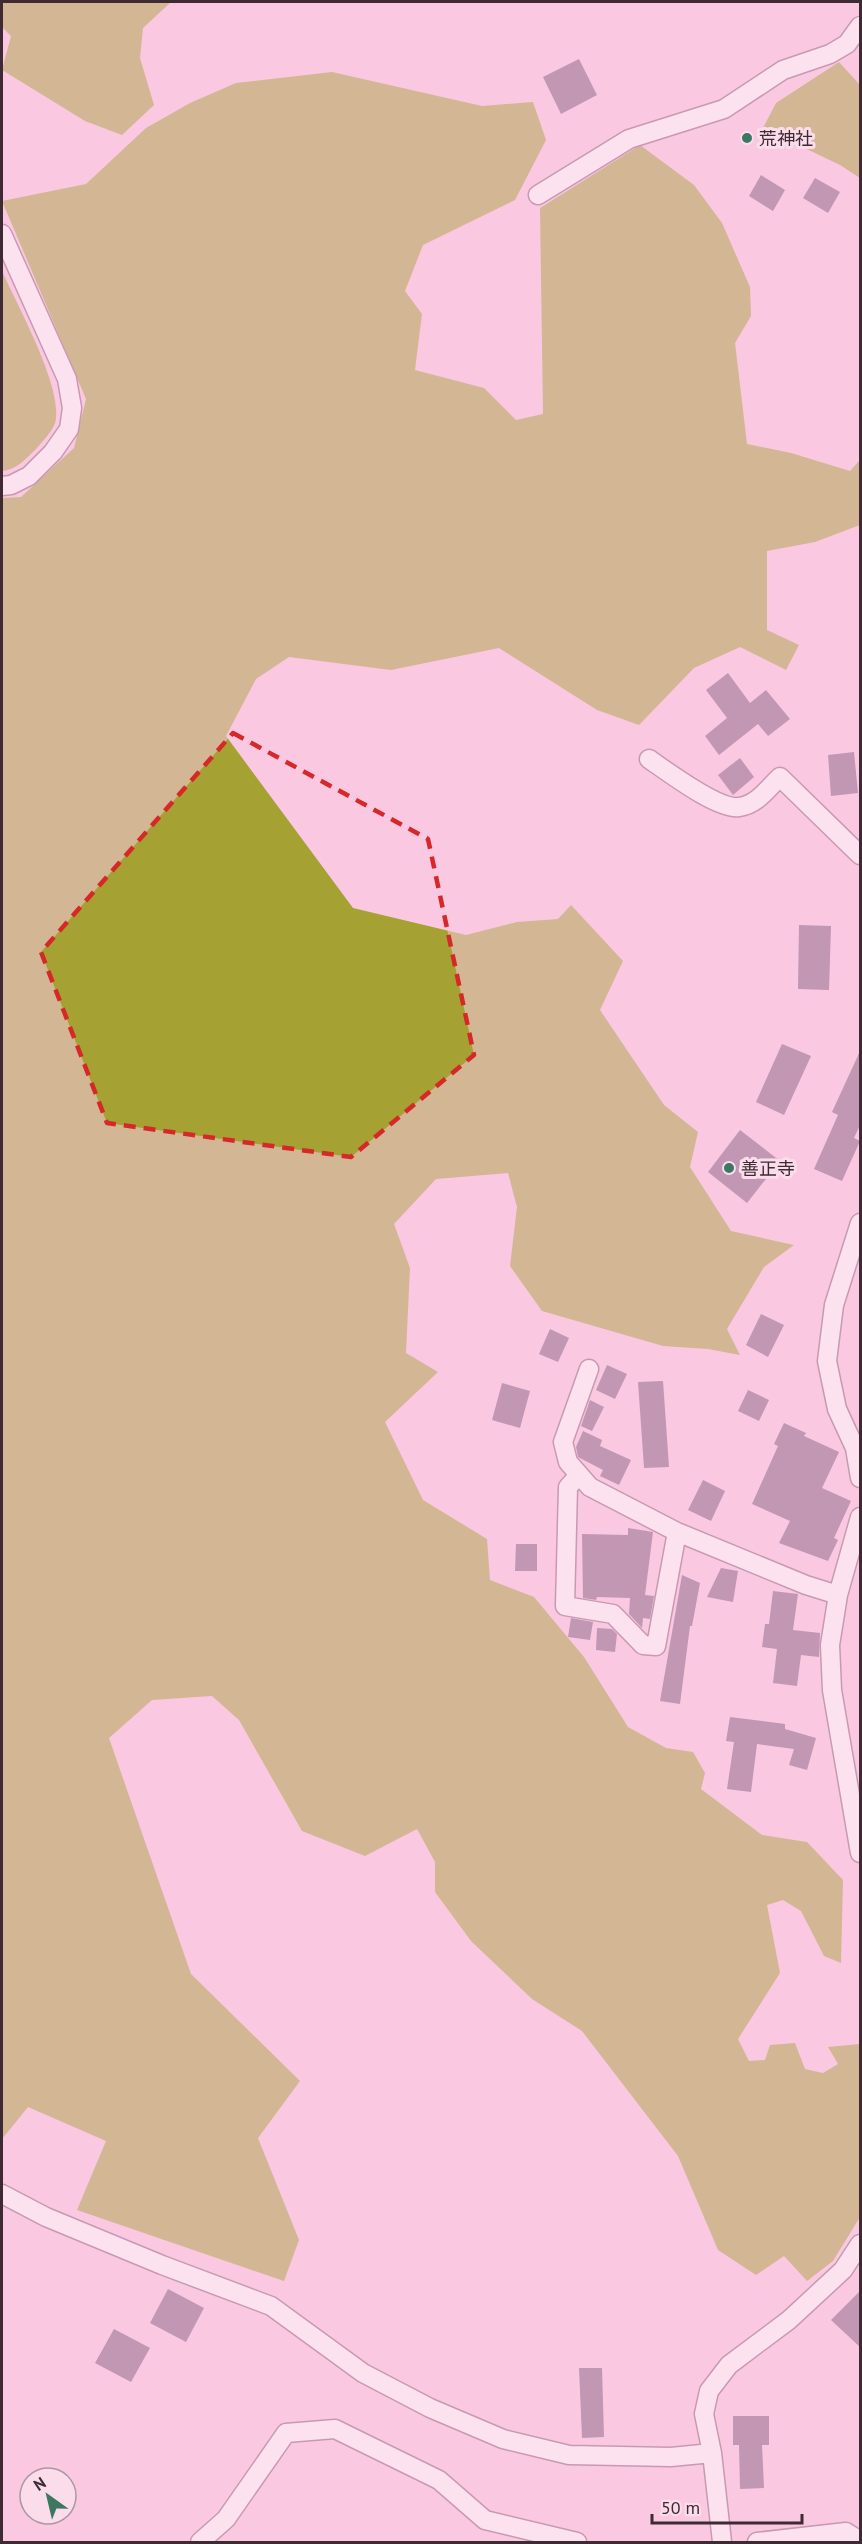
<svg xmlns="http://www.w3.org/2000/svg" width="862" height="2544" viewBox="0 0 862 2544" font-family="'PT Sans','Noto Sans JP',sans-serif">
	<rect width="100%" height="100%" fill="#fac8e1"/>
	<!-- forest -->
	<path fill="#a5a133" d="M 2,2 L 171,2 L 143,28 L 140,58 L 154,105 L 122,135 L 85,121 L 2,70 L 11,36 L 2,27 Z
		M 839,62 L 860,85 L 860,178 L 840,165 L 763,128 L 776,103 Z
		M 332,72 L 482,106 L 533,102 L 546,140 L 515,200 L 423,245 L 405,291 L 422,314 L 415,370 L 484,388 L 516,420 L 543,414 L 540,208 L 640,145 L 694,185 L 722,223 L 750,287 L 751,316 L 735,343 L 747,444 L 791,453 L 850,471 L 860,460 L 860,525 L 815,542 L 767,551 L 767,630 L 799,645 L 786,670 L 740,647 L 694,668 L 639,725 L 597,710 L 499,648 L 391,670 L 289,657 L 256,679 L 226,736 L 353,908 L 466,935 L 517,922 L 558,919 L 571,905 L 623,961 L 600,1010 L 664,1105 L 698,1132 L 690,1167 L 731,1231 L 794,1245 L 764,1267 L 727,1329 L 740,1355 L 708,1349 L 663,1346 L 542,1311 L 510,1266 L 517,1207 L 508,1173 L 436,1179 L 394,1224 L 410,1268 L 406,1353 L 438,1372 L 385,1422 L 423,1500 L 487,1539 L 490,1580 L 534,1597 L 584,1657 L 628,1727 L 666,1748 L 693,1752 L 705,1773 L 701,1789 L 762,1835 L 807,1842 L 843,1880 L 841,1963 L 824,1956 L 801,1911 L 783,1900 L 767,1905 L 780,1973 L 738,2039 L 749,2061 L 765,2060 L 770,2045 L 795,2043 L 805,2069 L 823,2073 L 838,2064 L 828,2047 L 860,2044 L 860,2217 L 833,2261 L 807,2281 L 784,2256 L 756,2275 L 718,2250 L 678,2156 L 582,2031 L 532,1999 L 471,1941 L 435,1892 L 435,1862 L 417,1829 L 365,1856 L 302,1831 L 239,1720 L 212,1696 L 152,1700 L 109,1738 L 191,1974 L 300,2081 L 258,2138 L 299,2240 L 284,2281 L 77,2210 L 106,2141 L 28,2107 L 2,2139 L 2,498 L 21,497 L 74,448 L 86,399 L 2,201 L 86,184 L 146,128 L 190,103 L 236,83 Z
		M 2,271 C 16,303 65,390 55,423 C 52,432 42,442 36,449 C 26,459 16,470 2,471 Z"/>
	<!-- building -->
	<path fill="#7c5b7c" d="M 579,59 L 597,95 L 561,114 L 543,77 Z
		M 761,175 L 785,190 L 773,211 L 749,196 Z
		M 815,178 L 840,192 L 828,213 L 803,198 Z
		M 728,673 L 750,703 L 766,690 L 790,719 L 768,736 L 758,724 L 719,755 L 705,736 L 727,718 L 706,690 Z
		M 854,752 L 858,793 L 831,796 L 828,755 Z
		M 740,758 L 754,777 L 733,795 L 718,775 Z
		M 799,925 L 831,926 L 829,990 L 798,989 Z
		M 782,1044 L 811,1056 L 784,1115 L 756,1102 Z
		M 861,1049 L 861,1123 L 854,1138 L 860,1141 L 842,1181 L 814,1169 L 838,1115 L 832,1112 Z
		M 740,1130 L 780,1161 L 747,1203 L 708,1172 Z
		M 761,1314 L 784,1325 L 768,1357 L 746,1345 Z
		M 550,1329 L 569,1338 L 558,1362 L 539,1354 Z
		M 607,1365 L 627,1374 L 615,1399 L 596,1390 Z
		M 663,1381 L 669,1467 L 644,1468 L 638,1382 Z
		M 502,1383 L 530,1391 L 520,1428 L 492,1420 Z
		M 748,1390 L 769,1400 L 759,1421 L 738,1411 Z
		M 590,1400 L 604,1407 L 592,1431 L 581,1426 Z
		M 784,1423 L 806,1433 L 804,1436 L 839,1452 L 822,1488 L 851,1501 L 834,1538 L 838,1540 L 828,1561 L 779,1543 L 790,1521 L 752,1504 L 778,1446 L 774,1444 Z
		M 583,1431 L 602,1440 L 600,1446 L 631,1460 L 619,1485 L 600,1476 L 603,1470 L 578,1457 L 576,1447 Z
		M 703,1480 L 725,1491 L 711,1521 L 688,1510 Z
		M 628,1528 L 653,1532 L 645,1595 L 654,1596 L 650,1619 L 643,1618 L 642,1628 L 629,1614 L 630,1598 L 597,1597 L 596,1600 L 583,1598 L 582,1534 L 628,1535 Z
		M 516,1544 L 537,1544 L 537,1571 L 515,1571 Z
		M 721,1568 L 738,1571 L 733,1602 L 707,1597 Z
		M 682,1575 L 700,1583 L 692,1626 L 690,1626 L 680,1704 L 660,1701 Z
		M 773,1591 L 798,1594 L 793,1630 L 820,1633 L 819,1657 L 801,1655 L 797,1686 L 773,1683 L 777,1649 L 762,1647 L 765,1624 L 769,1624 Z
		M 571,1618 L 593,1622 L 590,1640 L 568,1637 Z
		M 597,1628 L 612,1629 L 617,1634 L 615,1652 L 596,1650 Z
		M 730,1717 L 785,1724 L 785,1729 L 816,1738 L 807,1770 L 789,1765 L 794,1749 L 757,1744 L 751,1792 L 727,1789 L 734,1742 L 726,1741 Z
		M 168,2289 L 204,2308 L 186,2342 L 150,2323 Z
		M 861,2290 L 861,2348 L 831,2320 Z
		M 114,2329 L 150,2348 L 131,2382 L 95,2363 Z
		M 579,2368 L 602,2368 L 604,2437 L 582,2438 Z
		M 733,2416 L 769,2416 L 769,2445 L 762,2445 L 764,2488 L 740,2489 L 739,2445 L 733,2445 Z"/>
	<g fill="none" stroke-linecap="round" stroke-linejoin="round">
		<defs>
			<path id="minor" d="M 538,195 L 629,139 L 724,109 L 783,70 L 830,54 L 847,44 L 860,26
				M 2,234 L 67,379 L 72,408 L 69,429 L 53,452 L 29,476 L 11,485 L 2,486
				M 649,759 C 668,772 718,810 739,807 C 757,805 768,788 780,777 L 860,855
				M 860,1223 L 834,1305 L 827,1361 L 837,1409 L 855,1448 L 860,1478
				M 589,1369 L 563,1442 L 568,1462 L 590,1487 L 677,1532 L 806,1585 L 838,1595
				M 579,1475 L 568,1487 L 565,1606 L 613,1614 L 643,1645 L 656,1646 L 677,1532
				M 860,1517 L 838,1595 L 830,1645 L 832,1690 L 860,1853
				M 2,2194 L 46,2217 L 162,2265 L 271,2306 L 363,2373 L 430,2408 L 503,2439 L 569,2455 L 671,2457 L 712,2453
				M 200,2542 L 226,2519 L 286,2433 L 335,2429 L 439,2480 L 485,2520 L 577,2542
				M 722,2542 L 712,2453 L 704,2414 L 709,2391 L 729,2365 L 789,2320 L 843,2270 L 860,2244
				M 757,2542 L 846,2532 L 860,2541"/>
		</defs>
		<!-- minor casing -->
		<use href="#minor" stroke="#8d6178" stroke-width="21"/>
		<!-- minor -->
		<use href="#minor" stroke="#fff" stroke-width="18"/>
	</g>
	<!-- marked area -->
	<path d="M0 0H862V2544H0ZM 233,733 L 428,839 L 474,1055 L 351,1157 L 107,1123 L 41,952 Z" fill="#fac8e1" fill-opacity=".55" fill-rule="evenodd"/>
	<path fill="none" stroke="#d62828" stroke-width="4.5" stroke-dasharray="12 8" stroke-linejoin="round" d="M 233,733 L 428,839 L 474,1055 L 351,1157 L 107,1123 L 41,952 Z"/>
	<!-- markers -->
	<g fill="#3c7761" stroke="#fbdceb" stroke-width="2">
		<circle cx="747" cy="138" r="6"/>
		<circle cx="729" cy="1168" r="6"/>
	</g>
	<g text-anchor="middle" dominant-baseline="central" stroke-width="6" stroke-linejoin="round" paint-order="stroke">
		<!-- poi labels -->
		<g font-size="18" fill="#3d2a33" stroke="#fbdceb" text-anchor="start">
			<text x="759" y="138">荒神社</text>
			<text x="741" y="1168">善正寺</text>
		</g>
	</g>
	<!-- border -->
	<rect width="862" height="2544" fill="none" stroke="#3d2a33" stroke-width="6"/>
	<!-- north arrow -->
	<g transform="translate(48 2496) rotate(326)"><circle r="28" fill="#fbdceb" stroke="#af95a1" stroke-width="1.5"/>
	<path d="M0-4.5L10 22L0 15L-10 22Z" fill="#3c7761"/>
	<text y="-9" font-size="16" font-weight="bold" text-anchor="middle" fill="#3d2a33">N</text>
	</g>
	<!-- scale -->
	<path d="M652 2514v9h150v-9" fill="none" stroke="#3d2a33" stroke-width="3"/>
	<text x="661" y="2514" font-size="18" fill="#3d2a33" stroke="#fbdceb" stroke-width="4.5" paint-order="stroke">50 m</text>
</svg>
